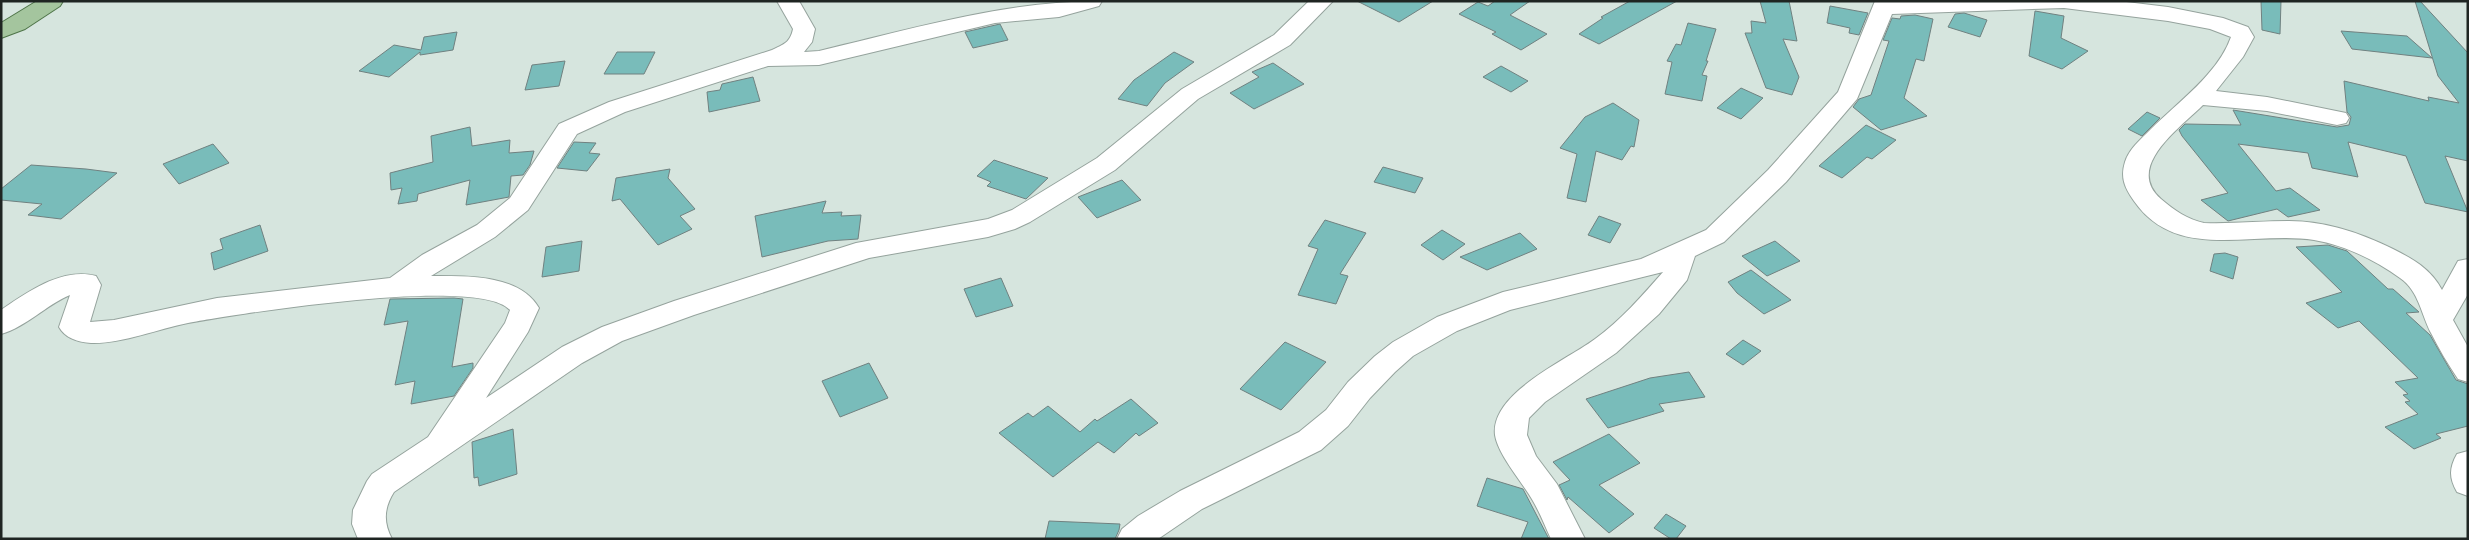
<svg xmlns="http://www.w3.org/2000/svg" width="2469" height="540" viewBox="0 0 2469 540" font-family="'Exo 2',sans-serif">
	<rect width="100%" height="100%" fill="#d6e5de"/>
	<!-- building -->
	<path fill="#79bcba" stroke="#708180" d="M 1357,1 L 1433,1 L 1399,22 Z
		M 1495,1 L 1530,1 L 1510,15 L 1547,34 L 1521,50 L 1492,34 L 1496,32 L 1459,14 L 1478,2 L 1488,6 Z
		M 1630,1 L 1677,1 L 1599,44 L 1579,34 L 1603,18 L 1601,17 Z
		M 1760,1 L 1789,1 L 1797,41 L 1783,39 L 1799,77 L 1792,95 L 1766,88 L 1745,33 L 1752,33 L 1751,21 L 1766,23 Z
		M 2261,1 L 2281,1 L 2280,34 L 2262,30 Z
		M 2415,1 L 2420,1 L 2468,53 L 2468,161 L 2445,156 L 2468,212 L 2425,203 L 2406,156 L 2348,142 L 2358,177 L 2312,168 L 2308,153 L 2238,144 L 2276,191 L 2290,188 L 2320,210 L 2288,217 L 2277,209 L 2228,221 L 2201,200 L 2228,193 L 2182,136 L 2179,130 L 2185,124 L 2241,125 L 2233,110 L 2337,127 L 2349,125 L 2351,117 L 2347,112 L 2344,81 L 2429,101 L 2428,97 L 2459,103 L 2438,76 Z
		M 1830,6 L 1868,13 L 1859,35 L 1849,33 L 1850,28 L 1827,23 Z
		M 2035,11 L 2064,16 L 2061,38 L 2088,51 L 2062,69 L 2029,56 Z
		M 1964,13 L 1987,20 L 1980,37 L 1948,27 L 1955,14 Z
		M 1915,15 L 1933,19 L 1924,61 L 1916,59 L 1904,98 L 1927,116 L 1881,130 L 1853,107 L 1859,99 L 1871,95 L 1889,41 L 1883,40 L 1892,18 L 1900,19 L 1901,16 Z
		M 1688,23 L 1716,29 L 1706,61 L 1708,61 L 1702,75 L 1707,76 L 1702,101 L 1665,94 L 1672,62 L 1667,61 L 1676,44 L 1681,45 Z
		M 1000,24 L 1008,40 L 973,48 L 965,32 Z
		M 2341,31 L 2407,36 L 2432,58 L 2352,49 Z
		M 457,32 L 453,50 L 420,55 L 420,52 L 389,77 L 359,71 L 394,45 L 421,50 L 424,37 Z
		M 617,52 L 655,52 L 644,74 L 604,74 Z
		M 1174,52 L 1194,62 L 1165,83 L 1147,106 L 1118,99 L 1134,80 Z
		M 565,61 L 559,86 L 525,90 L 532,65 Z
		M 1273,63 L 1304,84 L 1254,109 L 1230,93 L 1259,77 L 1252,72 Z
		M 1501,66 L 1528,81 L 1511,92 L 1483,77 Z
		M 753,77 L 760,101 L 709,112 L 707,92 L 720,90 L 722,84 Z
		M 1741,88 L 1763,98 L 1741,119 L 1717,108 Z
		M 1613,103 L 1639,120 L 1634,147 L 1631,146 L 1622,160 L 1596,151 L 1586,202 L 1567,198 L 1577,154 L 1560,148 L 1585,117 Z
		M 2147,112 L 2160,118 L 2142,136 L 2128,129 Z
		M 1866,125 L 1896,140 L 1872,159 L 1867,157 L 1842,178 L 1819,166 Z
		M 470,127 L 472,146 L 510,140 L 509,153 L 534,151 L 530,165 L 523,175 L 511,176 L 509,197 L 466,205 L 470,180 L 418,194 L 417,201 L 398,204 L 402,188 L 391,190 L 390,173 L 433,162 L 431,136 Z
		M 574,142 L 596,143 L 589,153 L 600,154 L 587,171 L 557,168 Z
		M 213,144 L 229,163 L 179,184 L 163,164 Z
		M 994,160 L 1048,178 L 1026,199 L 987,186 L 991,182 L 977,176 Z
		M 31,165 L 86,169 L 117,173 L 61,219 L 28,215 L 42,204 L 1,200 L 1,189 Z
		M 1383,167 L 1423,178 L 1415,193 L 1374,182 Z
		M 670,169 L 668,178 L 695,209 L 680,216 L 692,229 L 658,245 L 620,199 L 612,201 L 616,178 Z
		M 1122,180 L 1141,200 L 1097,218 L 1078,197 Z
		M 826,201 L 822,213 L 842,212 L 841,216 L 861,215 L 858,239 L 828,241 L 762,257 L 755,216 Z
		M 1599,216 L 1621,224 L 1610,243 L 1588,235 Z
		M 1325,220 L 1366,233 L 1340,274 L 1348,276 L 1336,304 L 1298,295 L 1318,249 L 1308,246 Z
		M 260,225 L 268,251 L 214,270 L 211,253 L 223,249 L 220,239 Z
		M 1442,230 L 1465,244 L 1443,260 L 1421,245 Z
		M 1520,233 L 1537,249 L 1487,270 L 1460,257 Z
		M 582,241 L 579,271 L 542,277 L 546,247 Z
		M 1775,241 L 1800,261 L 1767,276 L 1742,256 Z
		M 2328,245 L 2347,251 L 2388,289 L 2393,289 L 2419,312 L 2406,313 L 2430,335 L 2456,380 L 2468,384 L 2468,426 L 2436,434 L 2441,438 L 2414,449 L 2385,427 L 2418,414 L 2405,402 L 2410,401 L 2403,395 L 2408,394 L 2395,382 L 2418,378 L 2359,321 L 2338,328 L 2306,303 L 2342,292 L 2296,247 Z
		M 2225,253 L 2238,257 L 2233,279 L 2210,271 L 2214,254 Z
		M 1751,270 L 1791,300 L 1764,314 L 1737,293 L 1728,282 Z
		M 1001,278 L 1013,306 L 976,317 L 964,289 Z
		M 454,298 L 463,299 L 452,367 L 473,363 L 473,368 L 454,396 L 411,404 L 415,381 L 395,385 L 408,321 L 384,325 L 390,299 Z
		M 1743,340 L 1761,351 L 1743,365 L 1726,354 Z
		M 1285,342 L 1326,362 L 1281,410 L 1240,389 Z
		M 869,363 L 888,398 L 840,417 L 822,381 Z
		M 1689,372 L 1705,397 L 1659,404 L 1664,411 L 1608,428 L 1586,399 L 1650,378 Z
		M 1131,399 L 1158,423 L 1139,436 L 1136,433 L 1114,453 L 1098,442 L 1053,477 L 999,433 L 1028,413 L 1033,417 L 1048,406 L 1080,432 L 1095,419 L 1097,421 Z
		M 513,429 L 517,474 L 479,486 L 478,477 L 474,478 L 472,442 Z
		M 1609,434 L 1640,463 L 1599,485 L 1634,514 L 1609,533 L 1568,497 L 1567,500 L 1559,485 L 1570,480 L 1553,462 Z
		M 1487,478 L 1523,489 L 1549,539 L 1521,539 L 1528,522 L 1477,506 Z
		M 1666,514 L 1686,526 L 1676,539 L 1671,539 L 1654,528 Z
		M 1049,521 L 1120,524 L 1119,530 L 1115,539 L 1045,539 Z"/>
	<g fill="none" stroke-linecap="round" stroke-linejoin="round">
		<defs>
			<path id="minor" d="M 777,1 L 799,1 L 815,29 L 812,42 L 804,52 L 819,51 C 912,29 1005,1 1102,1 L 1099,6 L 1059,17 L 995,23 L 819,65 L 768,66 L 625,112 L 577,134 L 528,210 L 495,237 L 431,276 C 467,276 519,274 539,308 L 528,332 L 486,398 L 562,347 L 602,327 L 674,301 L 856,243 L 988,219 L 1012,210 L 1097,158 L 1182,89 L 1274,35 L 1309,1 L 1333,1 L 1290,45 L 1198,99 L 1115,170 L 1030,222 L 1015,229 L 988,237 L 869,258 L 694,315 L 622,341 L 582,363 L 394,492 C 384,508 383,522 392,539 L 358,539 L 352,524 L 353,510 L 367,481 L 372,474 L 428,437 L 505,323 L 510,310 C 479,275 238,314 188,323 C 158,329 121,344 91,343 C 78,342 65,338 59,327 L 70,295 C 46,305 26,327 1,334 L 1,310 C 28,292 62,267 96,276 L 101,285 L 90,322 L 114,320 L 217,298 L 390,278 L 422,255 L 477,225 L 510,198 L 559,124 L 609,102 L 772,50 C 784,44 790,43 793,29 Z
				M 1875,1 L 2118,1 L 2168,7 L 2223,18 L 2248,27 L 2254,37 L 2243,57 L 2216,91 L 2267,97 L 2346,113 L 2349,118 L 2346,123 L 2337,125 L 2267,111 L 2203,105 C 2180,128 2124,167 2161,199 C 2175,211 2187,219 2204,223 C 2233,224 2261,221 2289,221 C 2325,221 2361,233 2393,249 C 2413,259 2431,269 2442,290 L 2458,261 L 2468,259 L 2468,294 L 2453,320 L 2468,347 L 2468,382 L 2458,379 C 2448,364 2439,349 2431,333 C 2421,314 2419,291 2400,278 C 2375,260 2344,245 2314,240 C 2253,230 2177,263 2134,201 C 2125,188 2120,178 2125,162 C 2129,149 2141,139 2150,130 C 2178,102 2218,74 2231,37 L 2210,29 L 2168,21 L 2064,8 L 1892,14 L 1857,99 L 1786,182 L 1724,242 L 1695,256 L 1687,280 L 1659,314 L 1616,353 L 1545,402 L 1529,418 L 1527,435 L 1536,456 L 1557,484 L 1585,539 L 1551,539 C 1545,526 1540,513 1533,501 C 1523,483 1498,455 1495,435 C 1490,393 1567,360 1595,339 C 1621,320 1642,296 1663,272 L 1510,310 L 1457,331 L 1413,356 L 1395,372 L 1370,398 L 1348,426 L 1321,450 L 1202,509 L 1158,539 L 1117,539 L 1122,529 L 1138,516 L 1180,491 L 1299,432 L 1326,410 L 1348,382 L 1375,356 L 1393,342 L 1437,317 L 1503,292 L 1641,259 L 1706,230 L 1768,170 L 1838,92 Z
				M 2468,451 L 2468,496 L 2457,492 C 2449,478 2449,468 2457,454 Z"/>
			<path id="major" d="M 37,1 L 63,1 L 60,6 L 25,29 L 1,38 L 1,23 Z"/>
		</defs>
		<!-- minor casing -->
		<use href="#minor" stroke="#95a39d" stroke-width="2"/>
		<!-- major casing -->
		<use href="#major" stroke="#4e7448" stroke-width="2"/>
		<!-- minor -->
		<use href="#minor" fill="#fff" fill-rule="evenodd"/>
		<!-- major -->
		<use href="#major" fill="#a4c59e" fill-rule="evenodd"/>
	</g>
	<!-- border -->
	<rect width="2469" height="540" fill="none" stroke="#1f2522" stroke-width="5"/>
</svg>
